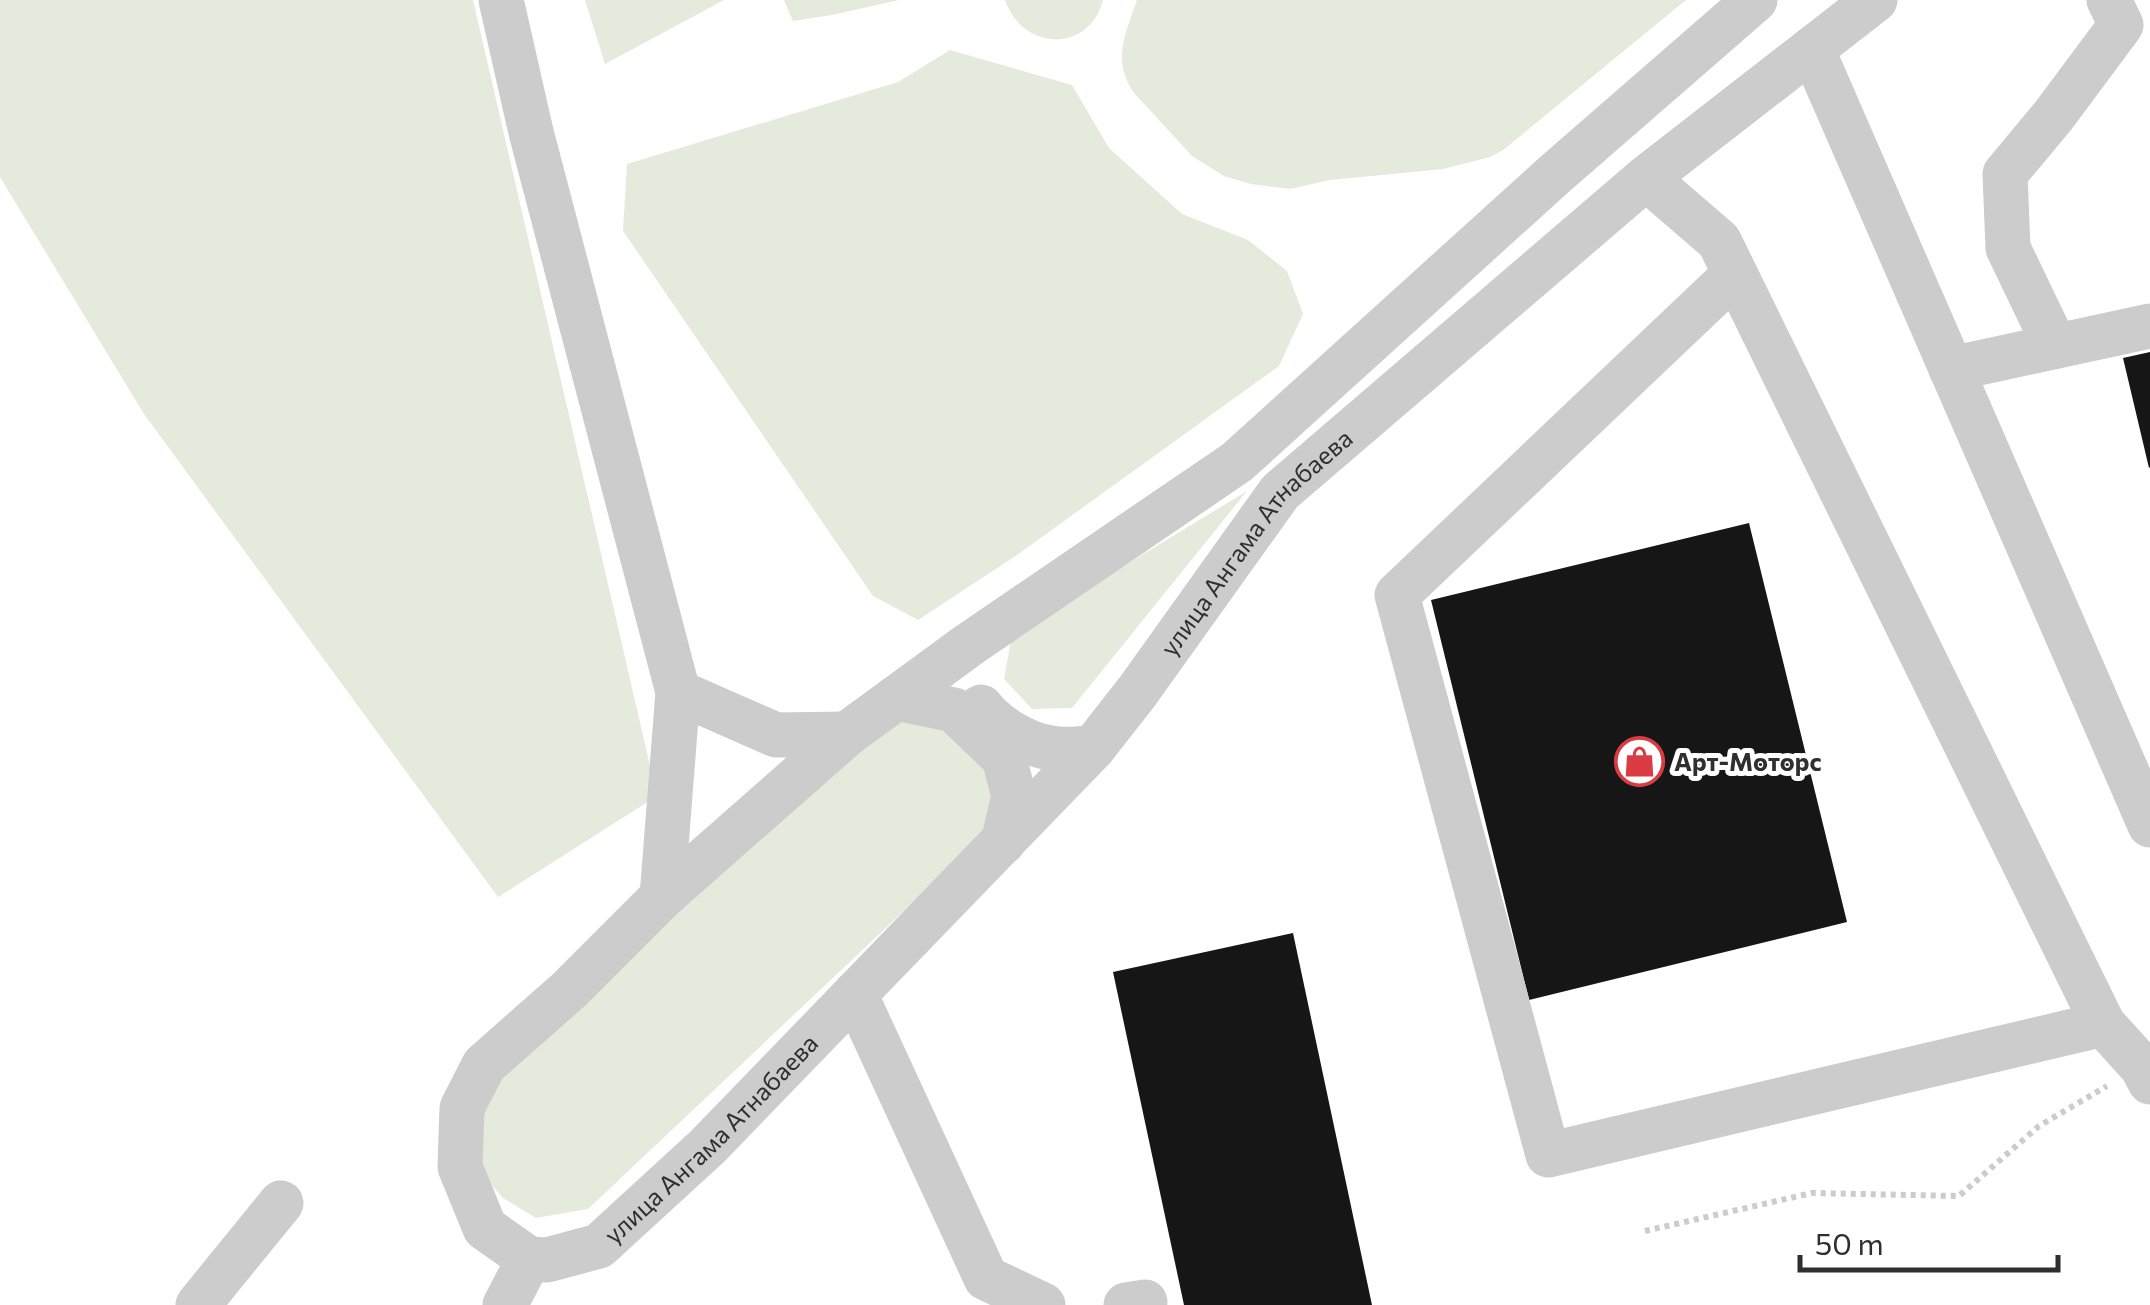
<svg xmlns="http://www.w3.org/2000/svg" width="2150" height="1305" viewBox="0 0 2150 1305" font-family="Commissioner,sans-serif">
	<rect width="100%" height="100%" fill="#fff"/>
	<!-- green -->
	<path fill="#e4ebdd" d="M 0,0 L 473,0 L 657,796 L 498,897 L 144,414 L 0,177 Z
		M 585,0 L 724,0 L 605,64 Z
		M 784,0 L 899,0 L 832,15 L 793,21 Z
		M 1005,0 L 1103,0 C 1089,54 1022,51 1005,0 Z
		M 1137,0 L 1686,0 L 1503,150 L 1490,157 L 1443,169 L 1330,180 L 1290,189 L 1251,184 L 1224,176 L 1192,156 L 1134,93 C 1111,60 1126,33 1137,0 Z
		M 950,50 L 1072,85 L 1109,148 L 1182,214 L 1248,240 L 1287,271 L 1303,314 L 1279,366 L 1017,555 L 918,620 L 873,596 L 623,231 L 627,164 L 898,82 Z
		M 1247,491 L 1072,708 L 1032,709 L 1004,679 L 1012,634 Z
		M 911,715 L 956,728 L 984,752 L 996,792 L 979,840 L 588,1209 L 536,1218 L 503,1198 L 484,1176 L 476,1119 L 493,1081 L 875,729 Z"/>
	<!-- building -->
	<path fill="#161616" d="M 2150,352 L 2150,467 L 2149,468 L 2123,358 Z
		M 1749,523 L 1847,922 L 1529,1000 L 1431,600 Z
		M 1293,933 L 1372,1305 L 1184,1305 L 1113,972 Z"/>
	<g fill="none" stroke-linecap="round" stroke-linejoin="round">
		<!-- path -->
		<path stroke="#ccc" stroke-width="6" stroke-dasharray="5 5" stroke-linecap="butt" d="M 1645,1231 L 1812,1193 L 1959,1196 L 2039,1126 L 2107,1086"/>
		<!-- minor -->
		<g stroke="#ccc" stroke-width="45">
			<path d="M 501,0 L 531,132 L 678,692 L 662,897"/>
			<path id="s1" d="M 1755,0 L 1555,174 L 1237,462 L 970,644 L 847,734 L 662,897 L 569,990 L 484,1065 L 462,1108 L 460,1167 L 485,1228 L 529,1259 L 547,1260 L 599,1246 L 708,1146 L 1093,748 L 1137,692 L 1280,492 L 1646,178 L 1875,0"/>
			<path d="M 1812,49 L 2150,825"/>
			<path d="M 1646,178 L 1719,241 L 2103,1024 L 2142,1067 L 2150,1082"/>
			<path d="M 1735,274 L 1397,595 L 1548,1155 L 2103,1024"/>
			<path d="M 2055,346 L 2008,248 L 2005,174 L 2054,115 L 2121,25 L 2109,0"/>
			<path d="M 1951,369 L 2150,326"/>
			<path d="M 678,692 L 776,735 L 847,734"/>
			<path d="M 896,698 L 954,710 L 1004,758 L 1014,796 L 1003,842"/>
			<path d="M 981,707 C 997,727 1025,744 1051,748 C 1064,751 1080,748 1093,748"/>
			<path d="M 855,994 L 986,1278 L 1043,1305"/>
			<path d="M 198,1305 L 281,1203"/>
			<path d="M 505,1305 L 529,1259"/>
			<path d="M 1126,1305 L 1145,1302"/>
		</g>
	</g>
	<!-- icons -->
	<defs>
		<symbol id="shop-ring" viewBox="-11 -11 22 22"><circle r="9.5" fill="#fff" stroke="#db3b43" stroke-width="1.5"/><path d="M-5-2.5h2.3a2.7 3.5 0 0 1 5.4 0H5L5.5 6h-11ZM-1.5-2.5h3a1.5 2.3 0 0 0-3 0Z" fill="#db3b43"/></symbol>
	</defs>
	<g fill-rule="evenodd">
		<use href="#shop-ring" x="1612" y="734" width="55" height="55"/>
	</g>
	<g text-anchor="middle" dominant-baseline="central" stroke-width="10" stroke-linejoin="round" paint-order="stroke">
		<!-- street labels -->
		<g font-size="25" fill="#2f2f2f" stroke="#fff">
			<text stroke="none"><textPath href="#s1" startOffset="2925">улица Ангама Атнабаева</textPath></text>
			<text stroke="none"><textPath href="#s1" startOffset="2115">улица Ангама Атнабаева</textPath></text>
		</g>
		<!-- poi labels -->
		<g font-size="25" font-weight="bold" fill="#2f2f2f" stroke="#fff" text-anchor="start">
			<text x="1674" y="761">Арт-Моторс</text>
		</g>
	</g>
	<!-- scale -->
	<path d="M1800 1255v15h258v-15" fill="none" stroke="#2f2f2f" stroke-width="5"/>
	<text x="1815" y="1255" font-size="30" fill="#2f2f2f" stroke="#ffffff" stroke-width="8" paint-order="stroke">50 m</text>
</svg>
